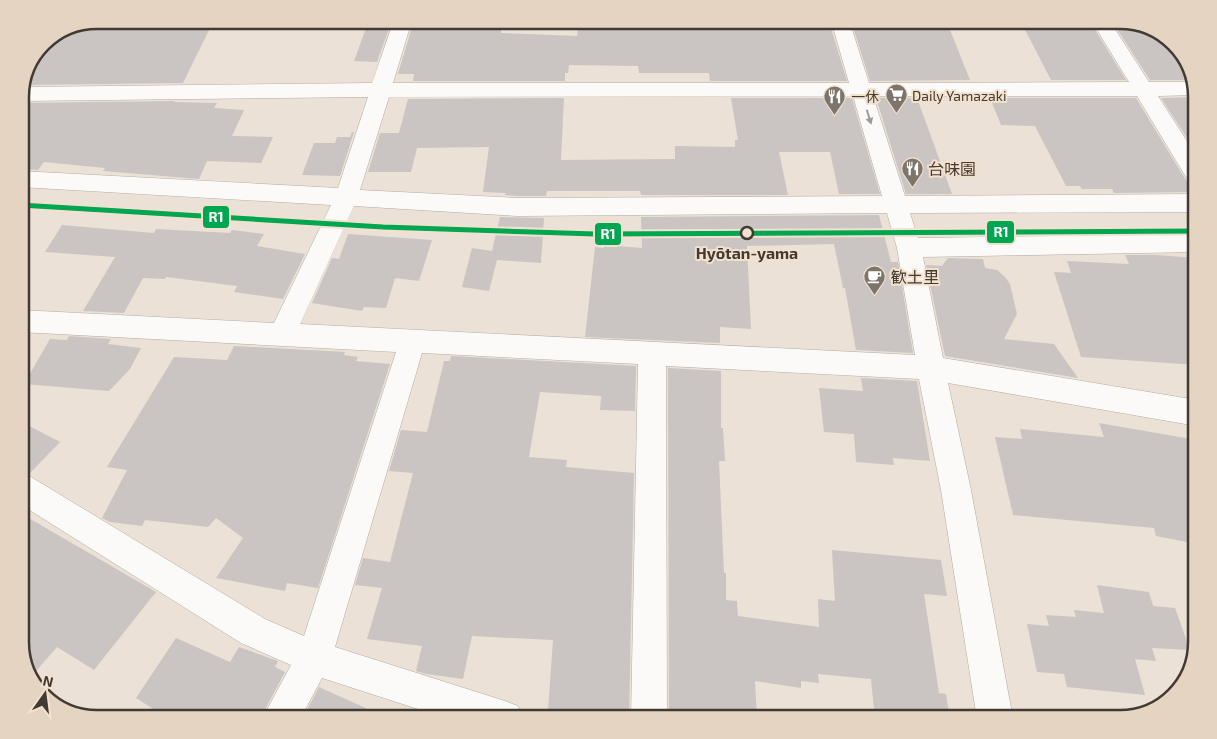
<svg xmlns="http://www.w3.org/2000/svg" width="1217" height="739" viewBox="0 0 1217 739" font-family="'Exo 2','Noto Sans JP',sans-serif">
	<rect width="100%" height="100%" fill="#ebe1d6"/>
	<!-- building -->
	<path fill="#cac4c3" d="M 97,20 L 214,20 L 183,83 L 23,85 L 43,42 Z
		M 369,20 L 392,20 L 377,62 L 354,61 Z
		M 414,20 L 440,20 L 438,28 L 501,29 L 501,33 L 577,36 L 579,20 L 794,21 L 796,28 L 831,28 L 847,81 L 710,81 L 709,73 L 639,73 L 638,66 L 569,65 L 568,73 L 565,73 L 565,81 L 413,81 L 414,74 L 398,74 Z
		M 854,20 L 946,20 L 970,80 L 870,81 L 853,27 L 856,27 Z
		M 1020,20 L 1089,20 L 1126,80 L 1051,80 Z
		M 1111,20 L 1120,20 L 1159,30 L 1187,58 L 1193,80 L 1150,80 Z
		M 1197,97 L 1197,138 L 1187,138 L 1161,98 Z
		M 564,98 L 561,160 L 675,159 L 675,146 L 735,147 L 735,140 L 738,140 L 731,98 L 852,98 L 880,194 L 839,194 L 830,152 L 779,152 L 788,195 L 641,195 L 640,191 L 547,191 L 546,196 L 518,196 L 505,195 L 506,193 L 483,192 L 489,147 L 417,148 L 411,172 L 368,172 L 380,133 L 399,133 L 408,99 Z
		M 876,98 L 917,98 L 952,194 L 906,194 Z
		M 990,98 L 1136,98 L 1193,192 L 1114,193 L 1112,189 L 1082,189 L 1080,186 L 1066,186 L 1035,126 L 1001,125 Z
		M 174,101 L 174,102 L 217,103 L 214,108 L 244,110 L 232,136 L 273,137 L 261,163 L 207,161 L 199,179 L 103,171 L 105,168 L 44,162 L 38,170 L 20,169 L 20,103 Z
		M 352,132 L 354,132 L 340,176 L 302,175 L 314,143 L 335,143 L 337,137 L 350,137 Z
		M 879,215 L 891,262 L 898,262 L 913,353 L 856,350 L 845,288 L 843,288 L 834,244 L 747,246 L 751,329 L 720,327 L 720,343 L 585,337 L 595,247 L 604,248 L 604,245 L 642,248 L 641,217 Z
		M 500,217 L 544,218 L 541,263 L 497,260 L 489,291 L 462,287 L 472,248 L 492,251 Z
		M 62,225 L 154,233 L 156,229 L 230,233 L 232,230 L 264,234 L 257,246 L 305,254 L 283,299 L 234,292 L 237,286 L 166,277 L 165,279 L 143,278 L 124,313 L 83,311 L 115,257 L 45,252 Z
		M 348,234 L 432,240 L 419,281 L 395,278 L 386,308 L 364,307 L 362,311 L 312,303 L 332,258 L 339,259 Z
		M 1125,255 L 1156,255 L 1197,258 L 1197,365 L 1081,357 L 1054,272 L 1071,273 L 1067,261 L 1129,264 Z
		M 948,258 L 983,259 L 985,268 L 997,270 L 1005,277 L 1010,284 L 1017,314 L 1004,339 L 1054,344 L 1078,378 L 945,356 L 926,265 L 942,266 Z
		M 69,336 L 111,339 L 108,344 L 141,348 L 130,369 L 109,391 L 24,384 L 50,339 L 67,340 Z
		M 234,346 L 345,352 L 344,355 L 358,357 L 356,361 L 390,364 L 318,588 L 287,583 L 285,591 L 216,578 L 243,538 L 216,518 L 208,527 L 145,520 L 142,526 L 110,522 L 102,518 L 127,470 L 107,467 L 174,357 L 227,360 Z
		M 451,356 L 636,366 L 635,411 L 600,410 L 601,396 L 540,392 L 529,457 L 567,460 L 566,467 L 634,473 L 629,719 L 572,719 L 548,711 L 553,640 L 472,636 L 463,679 L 426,674 L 416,671 L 422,646 L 367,639 L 382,588 L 355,585 L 363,558 L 390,562 L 413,473 L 389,471 L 401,430 L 427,432 L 444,361 L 450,361 Z
		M 668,368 L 721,371 L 721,428 L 723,428 L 725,461 L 719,461 L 724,573 L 726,573 L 726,600 L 737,601 L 738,616 L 819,627 L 818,599 L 835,601 L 832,550 L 941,560 L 947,596 L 924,594 L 939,693 L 946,694 L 950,719 L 875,719 L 871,679 L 818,674 L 819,683 L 801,681 L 801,688 L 755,681 L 757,719 L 669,719 Z
		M 861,378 L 917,381 L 930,461 L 893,458 L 894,465 L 856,462 L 854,434 L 824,432 L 819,388 L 863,391 Z
		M 20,421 L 60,442 L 29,474 L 20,471 Z
		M 1099,423 L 1197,440 L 1197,544 L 1156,536 L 1154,528 L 1013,515 L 995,437 L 1022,439 L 1020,429 L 1104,437 Z
		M 20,513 L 156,592 L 94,670 L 57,647 L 30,678 L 20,647 Z
		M 1097,585 L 1149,592 L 1153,606 L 1175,608 L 1190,650 L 1152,648 L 1156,661 L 1135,659 L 1145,695 L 1067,687 L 1064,674 L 1037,672 L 1027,624 L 1049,626 L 1046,615 L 1076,617 L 1074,610 L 1104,613 Z
		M 176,638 L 230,662 L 239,647 L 278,661 L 275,667 L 285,672 L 260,719 L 169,719 L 136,698 Z
		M 319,687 L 390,719 L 302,719 Z"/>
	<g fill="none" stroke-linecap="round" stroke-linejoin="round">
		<defs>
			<path id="minor" d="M 394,20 L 412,20 L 393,83 L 849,83 L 831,20 L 849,20 L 869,83 L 1129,82 L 1091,20 L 1109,20 L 1149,82 L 1194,82 L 1197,95 L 1158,96 L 1197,157 L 1197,184 L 1189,182 L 1137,96 L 873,96 L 905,196 L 1197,194 L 1197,212 L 910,213 L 918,238 L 1197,234 L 1197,252 L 923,257 L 943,358 L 1197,400 L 1197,426 L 948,383 L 971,490 L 1013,719 L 977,719 L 941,490 L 919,379 L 666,366 L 667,719 L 631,719 L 638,364 L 422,353 L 335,647 L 505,701 L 518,706 L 523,719 L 449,719 L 322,678 L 300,719 L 262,719 L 291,665 L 241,643 L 20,504 L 20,473 L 31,477 L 265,619 L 304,636 L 396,352 L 20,332 L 20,310 L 274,323 L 331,205 L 20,187 L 20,171 L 338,188 L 368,97 L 20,101 L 22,87 L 372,83 ZM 853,96 L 882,196 L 518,198 L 360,190 L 389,97 ZM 354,206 L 518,216 L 887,213 L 897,248 L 915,355 L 300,324 Z"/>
		</defs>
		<!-- minor casing -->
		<use href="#minor" stroke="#b2aaa2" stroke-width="1"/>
		<!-- minor -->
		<use href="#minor" fill="#fcfaf9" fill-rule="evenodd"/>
		<defs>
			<path id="rail-1" d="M 20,205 L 383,227 L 595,234 L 1197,231"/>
		</defs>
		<!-- rail-1 casing -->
		<use href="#rail-1" stroke="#f3e1ce" stroke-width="9"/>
		<!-- rail-1 -->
		<use href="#rail-1" stroke="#00a651" stroke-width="5"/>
	</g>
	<!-- one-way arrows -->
	<defs><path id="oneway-solid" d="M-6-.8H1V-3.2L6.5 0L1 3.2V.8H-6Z" transform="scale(1.25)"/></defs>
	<use fill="#9f9a96" href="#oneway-solid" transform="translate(869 117) rotate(73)"/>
	<!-- icons -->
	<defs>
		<symbol id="supermarket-pin" viewBox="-11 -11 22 30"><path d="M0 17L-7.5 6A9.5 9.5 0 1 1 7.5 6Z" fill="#7d756c" stroke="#f3e1ce"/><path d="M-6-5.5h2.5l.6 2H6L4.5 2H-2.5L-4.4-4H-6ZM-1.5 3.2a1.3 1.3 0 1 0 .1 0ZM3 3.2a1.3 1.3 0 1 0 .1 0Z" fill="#fff"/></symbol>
		<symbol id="restaurant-pin" viewBox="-11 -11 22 30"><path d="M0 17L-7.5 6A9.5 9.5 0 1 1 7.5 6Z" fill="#7d756c" stroke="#f3e1ce"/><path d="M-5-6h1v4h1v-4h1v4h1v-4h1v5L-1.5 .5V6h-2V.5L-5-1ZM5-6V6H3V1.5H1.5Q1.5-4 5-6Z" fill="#fff"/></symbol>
		<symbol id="cafe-pin" viewBox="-11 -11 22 30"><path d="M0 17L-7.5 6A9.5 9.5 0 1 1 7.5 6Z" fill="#7d756c" stroke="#f3e1ce"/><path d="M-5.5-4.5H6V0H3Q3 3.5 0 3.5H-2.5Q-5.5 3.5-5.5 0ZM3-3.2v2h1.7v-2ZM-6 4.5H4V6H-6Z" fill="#fff"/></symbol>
	</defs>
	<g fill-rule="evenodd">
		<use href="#supermarket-pin" x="884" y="82" width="25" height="34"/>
		<use href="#restaurant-pin" x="822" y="84" width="25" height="34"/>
		<use href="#restaurant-pin" x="900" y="156" width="25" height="34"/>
		<use href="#cafe-pin" x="862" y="264" width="25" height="34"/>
	</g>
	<!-- markers -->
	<circle fill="#f3e1ce" stroke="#423b33" stroke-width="2.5" cx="747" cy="233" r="6"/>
	<g text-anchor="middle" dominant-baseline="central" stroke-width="4" stroke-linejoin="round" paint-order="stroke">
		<!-- far-poi labels -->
		<g font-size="14" fill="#423b33" stroke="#f3e1ce" text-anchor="start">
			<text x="912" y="95">Daily Yamazaki</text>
			<text x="851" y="96">一休</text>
		</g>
		<!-- poi labels -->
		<g font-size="16" fill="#423b33" stroke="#f3e1ce" text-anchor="start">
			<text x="928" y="168">台味園</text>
			<text x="891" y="276">歓土里</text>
		</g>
		<!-- stop labels -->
		<g font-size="16" font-weight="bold" fill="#423b33" stroke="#f3e1ce">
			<text x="747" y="252">Hyōtan-yama</text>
		</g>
	</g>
	<!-- crop -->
	<path d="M0 0H1217V739H0ZM97 29H1120A68 68 0 0 1 1188 97V642A68 68 0 0 1 1120 710H97A68 68 0 0 1 29 642V97A68 68 0 0 1 97 29Z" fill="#e5d4c2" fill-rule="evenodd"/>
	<path fill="none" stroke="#423b33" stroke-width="2.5" d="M97 29H1120A68 68 0 0 1 1188 97V642A68 68 0 0 1 1120 710H97A68 68 0 0 1 29 642V97A68 68 0 0 1 97 29Z"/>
	<g stroke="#f3e1ce" stroke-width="2">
		<rect x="202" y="205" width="28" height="24" rx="5" fill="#00a651"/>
		<rect x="986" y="220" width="29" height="24" rx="5" fill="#00a651"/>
		<rect x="594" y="222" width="28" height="24" rx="5" fill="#00a651"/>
	</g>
	<g font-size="14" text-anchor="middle" font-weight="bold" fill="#fff">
		<text x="216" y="222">R1</text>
		<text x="1001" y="237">R1</text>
		<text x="608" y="239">R1</text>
	</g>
	<!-- north arrow -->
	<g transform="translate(45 694) rotate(14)" stroke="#f3e1ce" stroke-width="4" paint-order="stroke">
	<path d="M0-4L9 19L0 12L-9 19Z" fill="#423b33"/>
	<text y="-8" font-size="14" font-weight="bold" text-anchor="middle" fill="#423b33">N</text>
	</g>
</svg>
